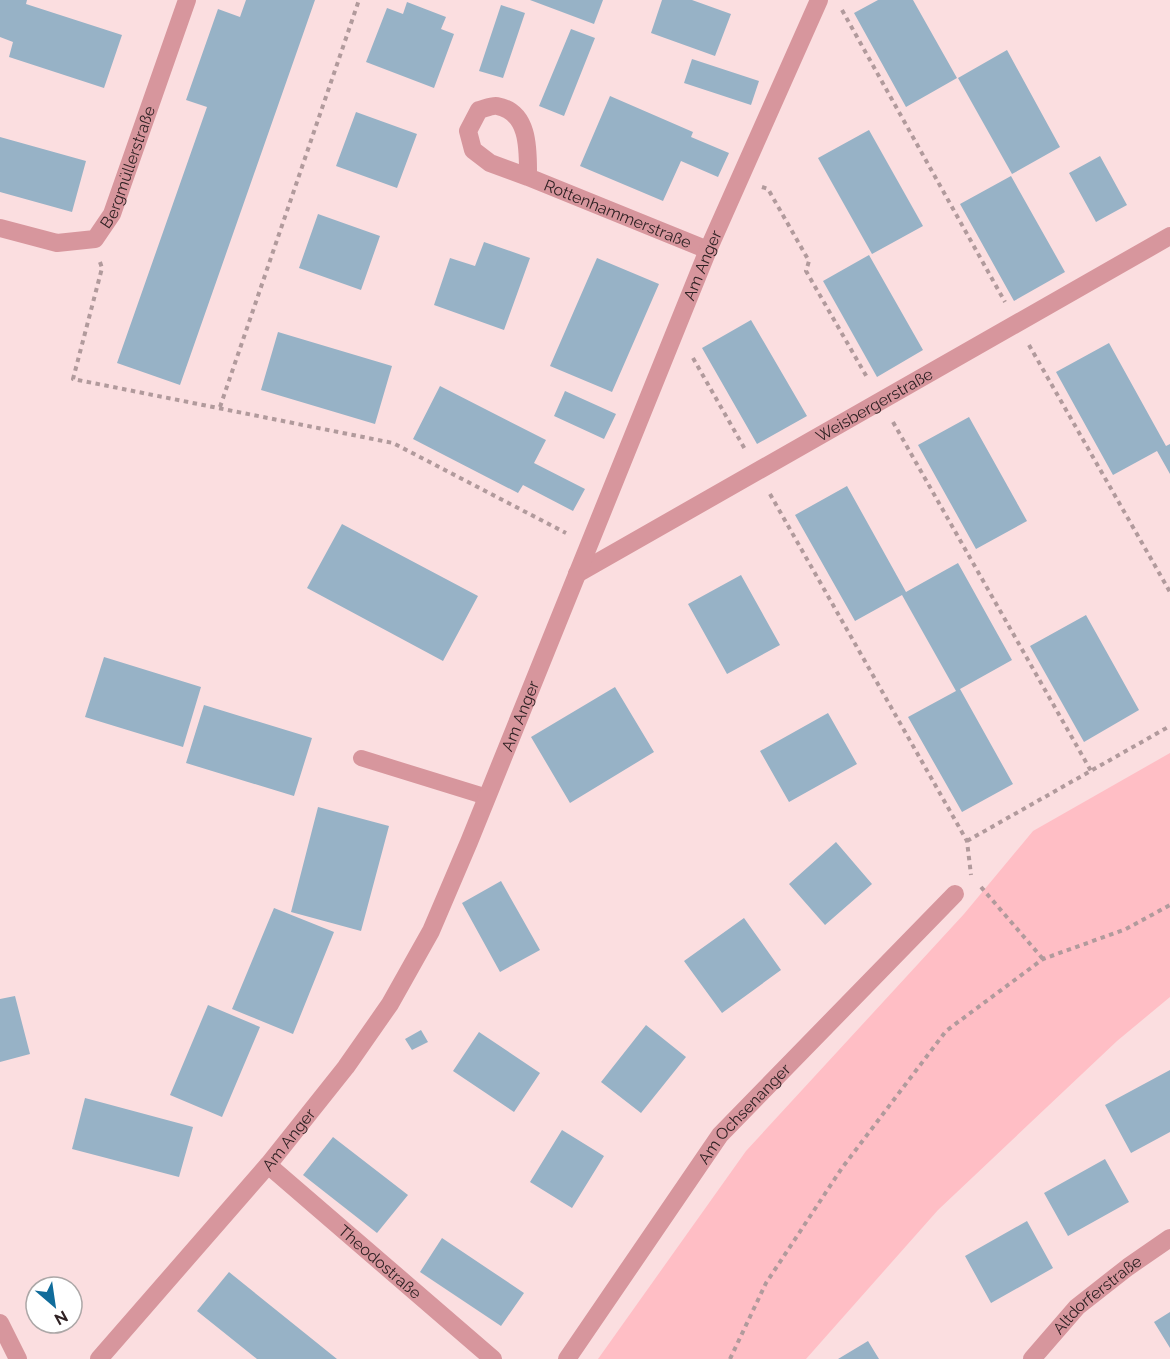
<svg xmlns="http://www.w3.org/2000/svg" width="1170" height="1359" viewBox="0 0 1170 1359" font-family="Raleway,sans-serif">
	<rect width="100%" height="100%" fill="#fbdee0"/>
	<!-- green -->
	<path fill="#ffbec5" d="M 1170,753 L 1170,997 L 1117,1041 L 938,1210 L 806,1359 L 598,1359 L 746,1151 L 964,914 L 1033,831 Z"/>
	<!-- building -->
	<path fill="#97b2c6" d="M 0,0 L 27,0 L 26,4 L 122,35 L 104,88 L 9,57 L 13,42 L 0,37 Z
		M 246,0 L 315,0 L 180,385 L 117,363 L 207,107 L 186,100 L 218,9 L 240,17 Z
		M 530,0 L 603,0 L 594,24 Z
		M 662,0 L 692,0 L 731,14 L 715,56 L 651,33 Z
		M 878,0 L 913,0 L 957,78 L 906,107 L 854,13 Z
		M 407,2 L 446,17 L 441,29 L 454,34 L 434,88 L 366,62 L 387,8 L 403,14 Z
		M 501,5 L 525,13 L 503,78 L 479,71 Z
		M 571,29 L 595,38 L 564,116 L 539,106 Z
		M 1007,50 L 1060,147 L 1012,174 L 958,78 Z
		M 692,59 L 759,81 L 751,105 L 684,83 Z
		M 610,96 L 693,132 L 691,137 L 729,153 L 718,177 L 681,161 L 663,201 L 580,166 Z
		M 356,112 L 417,134 L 397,188 L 336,166 Z
		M 869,130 L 923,226 L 872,254 L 818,158 Z
		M 0,137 L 86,161 L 72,212 L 0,192 Z
		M 1100,156 L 1127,205 L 1096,222 L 1069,173 Z
		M 1011,176 L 1065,272 L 1014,301 L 960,204 Z
		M 318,214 L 380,236 L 361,290 L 299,268 Z
		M 484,242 L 530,258 L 504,330 L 434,305 L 450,258 L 475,266 Z
		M 869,255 L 923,350 L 877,377 L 823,281 Z
		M 597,258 L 659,284 L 612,392 L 550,366 Z
		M 751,320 L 807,416 L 757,444 L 702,348 Z
		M 278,332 L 392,366 L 375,424 L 261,390 Z
		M 1109,343 L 1166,446 L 1170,444 L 1170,474 L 1157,451 L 1113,475 L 1056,372 Z
		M 440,386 L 546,440 L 534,463 L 585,489 L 573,511 L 523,485 L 518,493 L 413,439 Z
		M 565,391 L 616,414 L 604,439 L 554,416 Z
		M 969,417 L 1027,521 L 976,549 L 918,445 Z
		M 847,486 L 906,592 L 958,563 L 1012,660 L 960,689 L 1013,784 L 962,812 L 908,717 L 956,691 L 902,595 L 855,621 L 795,515 Z
		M 342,524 L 478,596 L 443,661 L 307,588 Z
		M 741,575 L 780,645 L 727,674 L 688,604 Z
		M 1086,615 L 1139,710 L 1084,742 L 1030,646 Z
		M 104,657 L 201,687 L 183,747 L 85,717 Z
		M 615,687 L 654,752 L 570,803 L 531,737 Z
		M 204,705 L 312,738 L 294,796 L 186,763 Z
		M 828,713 L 857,764 L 789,802 L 760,751 Z
		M 318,807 L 389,826 L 361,931 L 291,912 Z
		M 836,842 L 872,884 L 825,925 L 789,884 Z
		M 501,881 L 540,950 L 500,972 L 462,903 Z
		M 274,908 L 334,932 L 293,1034 L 232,1009 Z
		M 744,918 L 781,970 L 722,1013 L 684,961 Z
		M 15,996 L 30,1054 L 0,1062 L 0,999 Z
		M 208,1005 L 260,1027 L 222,1117 L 170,1095 Z
		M 646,1025 L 686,1057 L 641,1113 L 601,1082 Z
		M 421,1030 L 428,1042 L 412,1050 L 405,1039 Z
		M 479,1032 L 540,1073 L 514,1112 L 453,1071 Z
		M 1170,1070 L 1170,1132 L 1131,1153 L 1105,1105 Z
		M 85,1098 L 193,1127 L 179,1177 L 72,1149 Z
		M 562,1130 L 604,1156 L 572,1208 L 530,1182 Z
		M 333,1137 L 408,1195 L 377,1233 L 303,1175 Z
		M 1105,1159 L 1129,1202 L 1068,1236 L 1044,1193 Z
		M 1027,1221 L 1053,1268 L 991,1303 L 965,1256 Z
		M 442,1238 L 524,1293 L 501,1326 L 420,1272 Z
		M 229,1272 L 337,1359 L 257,1359 L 197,1311 Z
		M 1170,1312 L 1170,1348 L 1154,1322 Z
		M 868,1341 L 879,1359 L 838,1359 Z"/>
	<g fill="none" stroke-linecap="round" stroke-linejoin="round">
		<!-- path -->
		<path stroke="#b19a9c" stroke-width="4" stroke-dasharray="4.5 4.5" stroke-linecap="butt" d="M 842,10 L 1005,302
			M 762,187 L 768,189 L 809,261 L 806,271 L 868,379
			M 100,262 L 102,268 L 73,379 L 393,443 L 566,533
			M 1029,345 L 1170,592
			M 693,358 L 746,451
			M 220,407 L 359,0
			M 893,422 L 1091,771
			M 770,494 L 967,841 L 971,875
			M 967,841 L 1170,726
			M 981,887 L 1043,959
			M 730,1359 L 766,1283 L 842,1168 L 946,1031 L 1043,959 L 1126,929 L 1170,905"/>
		<!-- lane -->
		<path stroke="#d7969d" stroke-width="16" d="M 361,758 L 487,797"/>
		<!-- street -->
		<g stroke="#d7969d" stroke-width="18">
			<path id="s1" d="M 528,177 C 528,151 530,112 497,106 C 492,105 484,109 479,110 L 468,131 L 473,150 L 490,163 L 528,177 L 708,250"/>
			<path id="s2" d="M 0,228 L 57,243 L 95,239 L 112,214 L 187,0"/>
			<path id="s3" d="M 577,574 L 1170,236"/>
			<path id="s4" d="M 268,1165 L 493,1359"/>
			<path d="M 0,1323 L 18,1359"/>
			<path id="s5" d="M 99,1359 L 268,1165 L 346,1067 L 390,1004 L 431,931 L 469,842 L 708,250 L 819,0"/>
			<path id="s6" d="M 567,1359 L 720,1135 L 955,894"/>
			<path id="s7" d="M 1032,1359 L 1077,1307 L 1128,1267 L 1170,1238"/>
		</g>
	</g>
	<g text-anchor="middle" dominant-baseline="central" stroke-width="5" stroke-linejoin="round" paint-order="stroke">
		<!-- street labels -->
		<g font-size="16" fill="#302224" stroke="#fff">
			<text stroke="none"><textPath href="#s2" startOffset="177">Bergmüllerstraße</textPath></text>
			<text stroke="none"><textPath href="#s1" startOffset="306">Rottenhammerstraße</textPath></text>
			<text stroke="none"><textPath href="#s5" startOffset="1262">Am Anger</textPath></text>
			<text stroke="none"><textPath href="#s3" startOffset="342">Weisbergerstraße</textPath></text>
			<text stroke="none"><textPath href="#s5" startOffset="776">Am Anger</textPath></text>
			<text stroke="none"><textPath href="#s6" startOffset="303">Am Ochsenanger</textPath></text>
			<text stroke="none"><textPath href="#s5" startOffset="290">Am Anger</textPath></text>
			<text stroke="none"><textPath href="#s4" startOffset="148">Theodostraße</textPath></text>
			<text stroke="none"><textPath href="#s7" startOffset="92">Altdorferstraße</textPath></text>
		</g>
	</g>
	<!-- north arrow -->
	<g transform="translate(54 1305) rotate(151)"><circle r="28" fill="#ffffff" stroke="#aca7a7" stroke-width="1.5"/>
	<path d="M0-4.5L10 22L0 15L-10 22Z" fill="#106c9b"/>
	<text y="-9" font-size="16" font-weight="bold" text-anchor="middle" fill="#302224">N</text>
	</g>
</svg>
